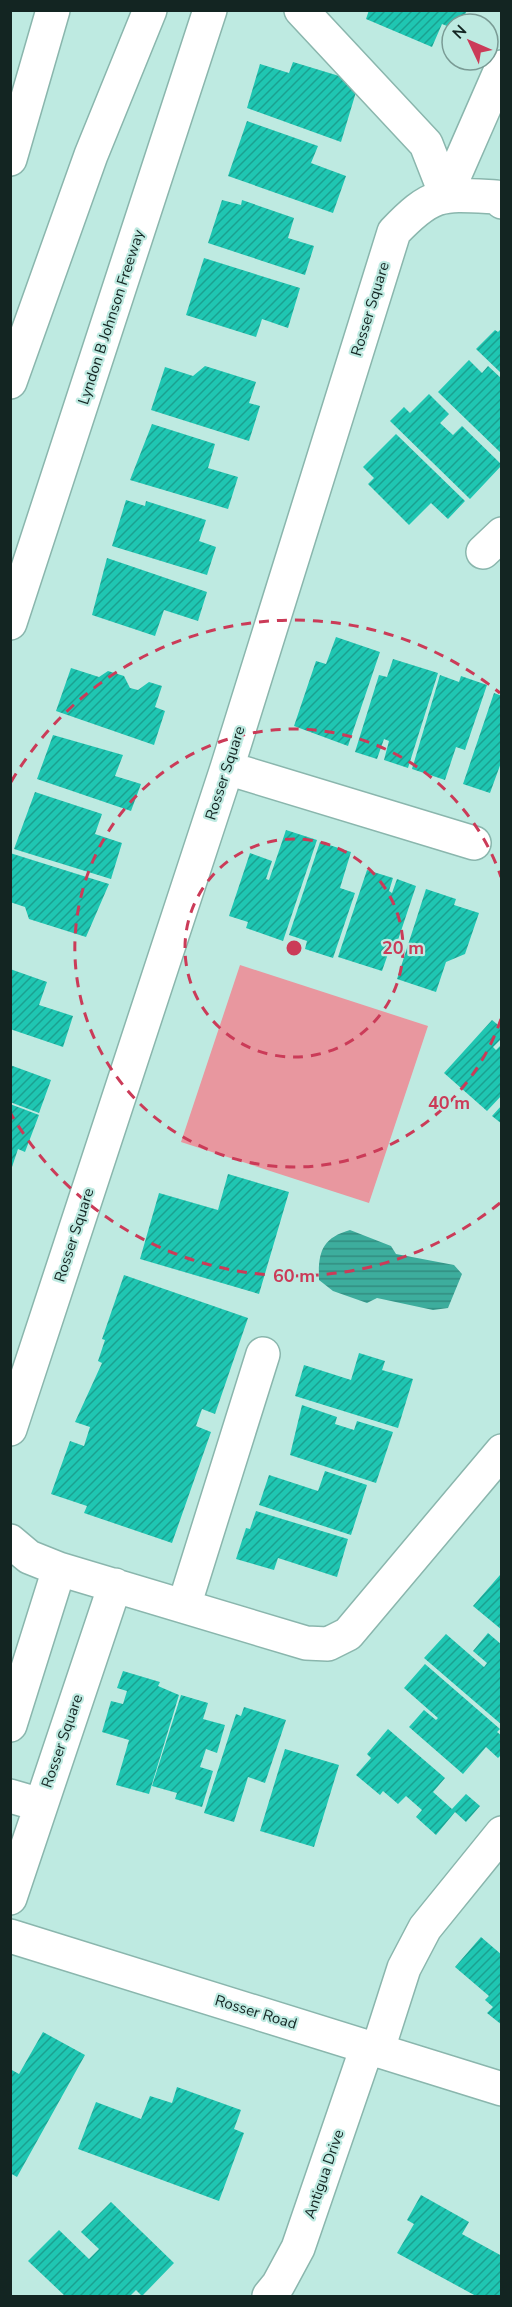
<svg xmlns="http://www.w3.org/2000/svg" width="512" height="2307" viewBox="0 0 512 2307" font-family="'Nunito Sans',sans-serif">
	<defs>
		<pattern id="water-rules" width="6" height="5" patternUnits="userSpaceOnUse" patternTransform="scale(1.5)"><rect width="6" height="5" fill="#3dad9d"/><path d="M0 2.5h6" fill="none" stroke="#328d80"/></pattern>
		<pattern id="building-hatch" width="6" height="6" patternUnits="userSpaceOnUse" patternTransform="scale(1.5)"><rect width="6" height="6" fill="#1fc6b2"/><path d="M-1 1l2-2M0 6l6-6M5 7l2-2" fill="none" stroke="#1aa190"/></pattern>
	</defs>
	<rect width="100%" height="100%" fill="#beeae1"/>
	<!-- pitch -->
	<path fill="#e8979f" d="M 240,965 L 428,1026 L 369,1203 L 181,1142 Z"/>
	<!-- water -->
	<path fill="url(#water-rules)" d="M 350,1230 L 391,1246 L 396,1254 L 454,1265 L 462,1274 L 448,1308 L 433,1310 L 377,1298 L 367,1303 L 333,1291 L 319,1280 C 318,1252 322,1238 350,1230 Z"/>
	<!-- building -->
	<path fill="url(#building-hatch)" d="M 369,10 L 467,10 L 461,24 L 452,24 L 452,28 L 442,24 L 432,47 L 366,19 Z
		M 293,62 L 359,82 L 341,142 L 247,108 L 260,64 L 289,73 Z
		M 247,121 L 318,146 L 311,163 L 346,176 L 333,213 L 228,176 Z
		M 222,200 L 241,205 L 242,200 L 294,218 L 288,238 L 314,246 L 305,275 L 208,243 Z
		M 204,258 L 300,288 L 288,328 L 262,319 L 256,337 L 186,315 Z
		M 502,328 L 502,374 L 476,349 L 495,330 L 498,332 Z
		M 469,360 L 482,373 L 488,366 L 502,379 L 502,454 L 438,392 Z
		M 205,366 L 256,382 L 249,403 L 260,406 L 249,441 L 151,410 L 165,367 L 193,376 Z
		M 429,394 L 449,414 L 440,423 L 453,435 L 462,426 L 502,465 L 470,499 L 390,421 L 404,407 L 410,413 Z
		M 152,424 L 215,444 L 208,468 L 238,477 L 228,509 L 130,480 Z
		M 396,434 L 465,501 L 448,519 L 431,503 L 409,525 L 368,484 L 374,478 L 363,467 Z
		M 126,500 L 145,506 L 146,501 L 206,520 L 199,541 L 216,547 L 207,575 L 112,546 Z
		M 107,558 L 207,592 L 198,621 L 164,610 L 155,636 L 92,615 Z
		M 336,637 L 380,652 L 348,746 L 294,726 L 316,661 L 326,664 Z
		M 393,659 L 438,673 L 408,768 L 384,760 L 389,741 L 384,739 L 377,759 L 355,752 L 379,675 L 387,677 Z
		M 71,668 L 99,677 L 108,671 L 124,676 L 130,688 L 138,690 L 149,682 L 162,686 L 155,707 L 165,711 L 154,745 L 56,711 Z
		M 440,675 L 459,682 L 461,676 L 487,685 L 465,750 L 456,747 L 445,780 L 412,769 Z
		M 494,693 L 502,696 L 502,760 L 490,793 L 463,784 Z
		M 53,735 L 123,755 L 115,776 L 141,784 L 131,811 L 37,779 Z
		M 35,792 L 102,814 L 95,834 L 122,843 L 111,879 L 14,849 Z
		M 286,830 L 317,840 L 283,941 L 246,928 L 248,922 L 229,916 L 250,853 L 272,861 L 266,879 L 269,880 Z
		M 320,842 L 351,852 L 340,888 L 355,893 L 333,958 L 305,949 L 307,941 L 289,935 Z
		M 10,853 L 109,884 L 86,937 L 29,919 L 25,907 L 10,902 Z
		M 367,870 L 393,878 L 389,891 L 392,893 L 397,879 L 416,886 L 394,952 L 389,951 L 382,971 L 338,957 Z
		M 426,889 L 456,899 L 454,905 L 479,913 L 465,954 L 446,962 L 436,992 L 397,979 Z
		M 10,969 L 47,982 L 39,1005 L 73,1016 L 63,1047 L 10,1029 Z
		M 492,1020 L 502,1028 L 502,1038 L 493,1047 L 496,1050 L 502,1044 L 502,1095 L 487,1111 L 444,1073 Z
		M 10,1065 L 51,1080 L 39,1113 L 10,1102 Z
		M 10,1104 L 39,1115 L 25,1152 L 18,1149 L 11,1170 Z
		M 502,1105 L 502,1124 L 492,1116 Z
		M 228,1174 L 289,1192 L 259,1294 L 140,1259 L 159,1193 L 218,1210 Z
		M 124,1275 L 248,1318 L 215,1414 L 202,1409 L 196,1426 L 211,1432 L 172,1543 L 84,1513 L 87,1506 L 51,1494 L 70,1441 L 84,1446 L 90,1427 L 75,1422 L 102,1363 L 98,1361 L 105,1340 L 102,1339 Z
		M 359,1353 L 385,1361 L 382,1370 L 413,1379 L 398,1428 L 295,1396 L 304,1365 L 351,1380 Z
		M 302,1405 L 337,1417 L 335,1424 L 354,1430 L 357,1421 L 393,1432 L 376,1483 L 290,1455 Z
		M 325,1471 L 367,1485 L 351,1535 L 259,1505 L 269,1475 L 318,1491 Z
		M 256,1511 L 348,1539 L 337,1577 L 278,1558 L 274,1570 L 236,1559 L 246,1528 L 250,1529 Z
		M 500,1575 L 502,1576 L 502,1630 L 473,1606 Z
		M 488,1633 L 502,1645 L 502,1725 L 424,1658 L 446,1634 L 484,1667 L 487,1663 L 473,1651 Z
		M 425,1664 L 500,1729 L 497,1732 L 502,1736 L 502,1754 L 498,1758 L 486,1747 L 463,1774 L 409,1727 L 424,1710 L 436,1720 L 438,1718 L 404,1688 Z
		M 123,1671 L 160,1682 L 158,1686 L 179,1695 L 149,1794 L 116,1785 L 129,1740 L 102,1732 L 111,1701 L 123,1704 L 127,1691 L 117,1688 Z
		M 181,1695 L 208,1703 L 203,1719 L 225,1725 L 217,1753 L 206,1749 L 200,1767 L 213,1771 L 202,1807 L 175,1799 L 177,1793 L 152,1786 Z
		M 244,1707 L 286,1720 L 265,1783 L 248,1777 L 234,1822 L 204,1813 L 236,1714 L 241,1716 Z
		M 388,1729 L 445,1778 L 433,1792 L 452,1809 L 466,1794 L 480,1806 L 466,1822 L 455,1812 L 436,1835 L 416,1817 L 422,1810 L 406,1796 L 398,1804 L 383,1791 L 380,1795 L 356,1775 L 371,1758 L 367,1754 Z
		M 285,1749 L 339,1765 L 314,1847 L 260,1831 Z
		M 481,1937 L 502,1955 L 502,2025 L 487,2013 L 493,2007 L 485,2000 L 489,1996 L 455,1967 Z
		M 43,2032 L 85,2055 L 17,2177 L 10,2173 L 10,2069 L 19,2074 Z
		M 177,2087 L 241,2110 L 234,2129 L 244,2133 L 219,2201 L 78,2149 L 96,2102 L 141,2119 L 150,2096 L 172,2103 Z
		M 421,2195 L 469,2222 L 462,2234 L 502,2256 L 502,2296 L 476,2296 L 397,2253 L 414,2224 L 407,2220 Z
		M 111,2202 L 174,2263 L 142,2296 L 136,2290 L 130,2296 L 65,2296 L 28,2261 L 59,2230 L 89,2259 L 99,2249 L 81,2232 Z"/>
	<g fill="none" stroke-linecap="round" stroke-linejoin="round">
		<defs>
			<path id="minor" d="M 301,10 L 426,144 L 446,195
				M 446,195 L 502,67
				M 483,552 L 502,534
				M 227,768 L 474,843
				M 10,1429 L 227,768 L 394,232 C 433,191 442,194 496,197 L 502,202
				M 10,1541 L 29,1557 L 59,1569 L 306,1643 L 328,1644 L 348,1634 L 502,1451
				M 184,1606 L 263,1354
				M 10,1725 L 59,1569
				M 10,1796 L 41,1805
				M 10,1898 L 115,1585
				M 10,1936 L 502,2089
				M 378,2049 L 404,1968 L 425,1928 L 502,1833
				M 269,2296 L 278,2285 L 298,2248 L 367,2047"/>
			<path id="major" d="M 10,623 L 210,10"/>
			<path id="highway" d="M 10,159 L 53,10
				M 10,382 L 91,155 L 150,10"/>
		</defs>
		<!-- minor casing -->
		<use href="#minor" stroke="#8ab6ad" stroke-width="36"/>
		<!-- major casing -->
		<use href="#major" stroke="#8ab6ad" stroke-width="36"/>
		<!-- highway casing -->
		<use href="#highway" stroke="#8ab6ad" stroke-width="36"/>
		<!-- minor -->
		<use href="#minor" stroke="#fff" stroke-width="33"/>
		<!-- major -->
		<use href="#major" stroke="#fff" stroke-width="33"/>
		<!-- highway -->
		<use href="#highway" stroke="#fff" stroke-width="33"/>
	</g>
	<!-- distance rings -->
	<g fill="none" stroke="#cb3b58" stroke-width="3" stroke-dasharray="10 8">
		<circle cx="294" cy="948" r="109"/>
		<path d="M501 1019A219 219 0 1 1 501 877"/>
		<path d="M500 1203A328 328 0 0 1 11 1114M11 782A328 328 0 0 1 500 693"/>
	</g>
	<g text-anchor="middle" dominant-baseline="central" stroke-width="4.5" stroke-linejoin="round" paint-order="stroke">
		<!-- street labels -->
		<g font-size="15" fill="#132522" stroke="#beeae1">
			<text transform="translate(370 309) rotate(-73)">Rosser Square</text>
			<text transform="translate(111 317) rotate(-72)">Lyndon B Johnson Freeway</text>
			<text transform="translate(225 773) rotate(-72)">Rosser Square</text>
			<text transform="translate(74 1235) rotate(-72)">Rosser Square</text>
			<text transform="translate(62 1741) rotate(-71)">Rosser Square</text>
			<text transform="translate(256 2012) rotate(17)">Rosser Road</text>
			<text transform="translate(324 2174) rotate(-71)">Antigua Drive</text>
		</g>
	</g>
	<circle cx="294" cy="948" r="9" fill="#cb3b58" stroke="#beeae1" stroke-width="3"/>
	<g font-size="18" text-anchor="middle" font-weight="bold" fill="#cb3b58" stroke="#beeae1" stroke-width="4.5" stroke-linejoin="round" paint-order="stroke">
		<text x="403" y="954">20 m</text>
		<text x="449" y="1109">40 m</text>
		<text x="294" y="1282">60 m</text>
	</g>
	<!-- border -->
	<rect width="512" height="2307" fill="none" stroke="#132522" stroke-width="24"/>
	<!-- north arrow -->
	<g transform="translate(470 42) rotate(314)"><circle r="28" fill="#beeae1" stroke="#7a9b95" stroke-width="1.5"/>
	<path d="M0-4.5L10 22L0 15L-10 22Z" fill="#cb3b58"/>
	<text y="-9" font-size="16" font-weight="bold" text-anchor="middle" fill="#132522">N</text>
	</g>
</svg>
